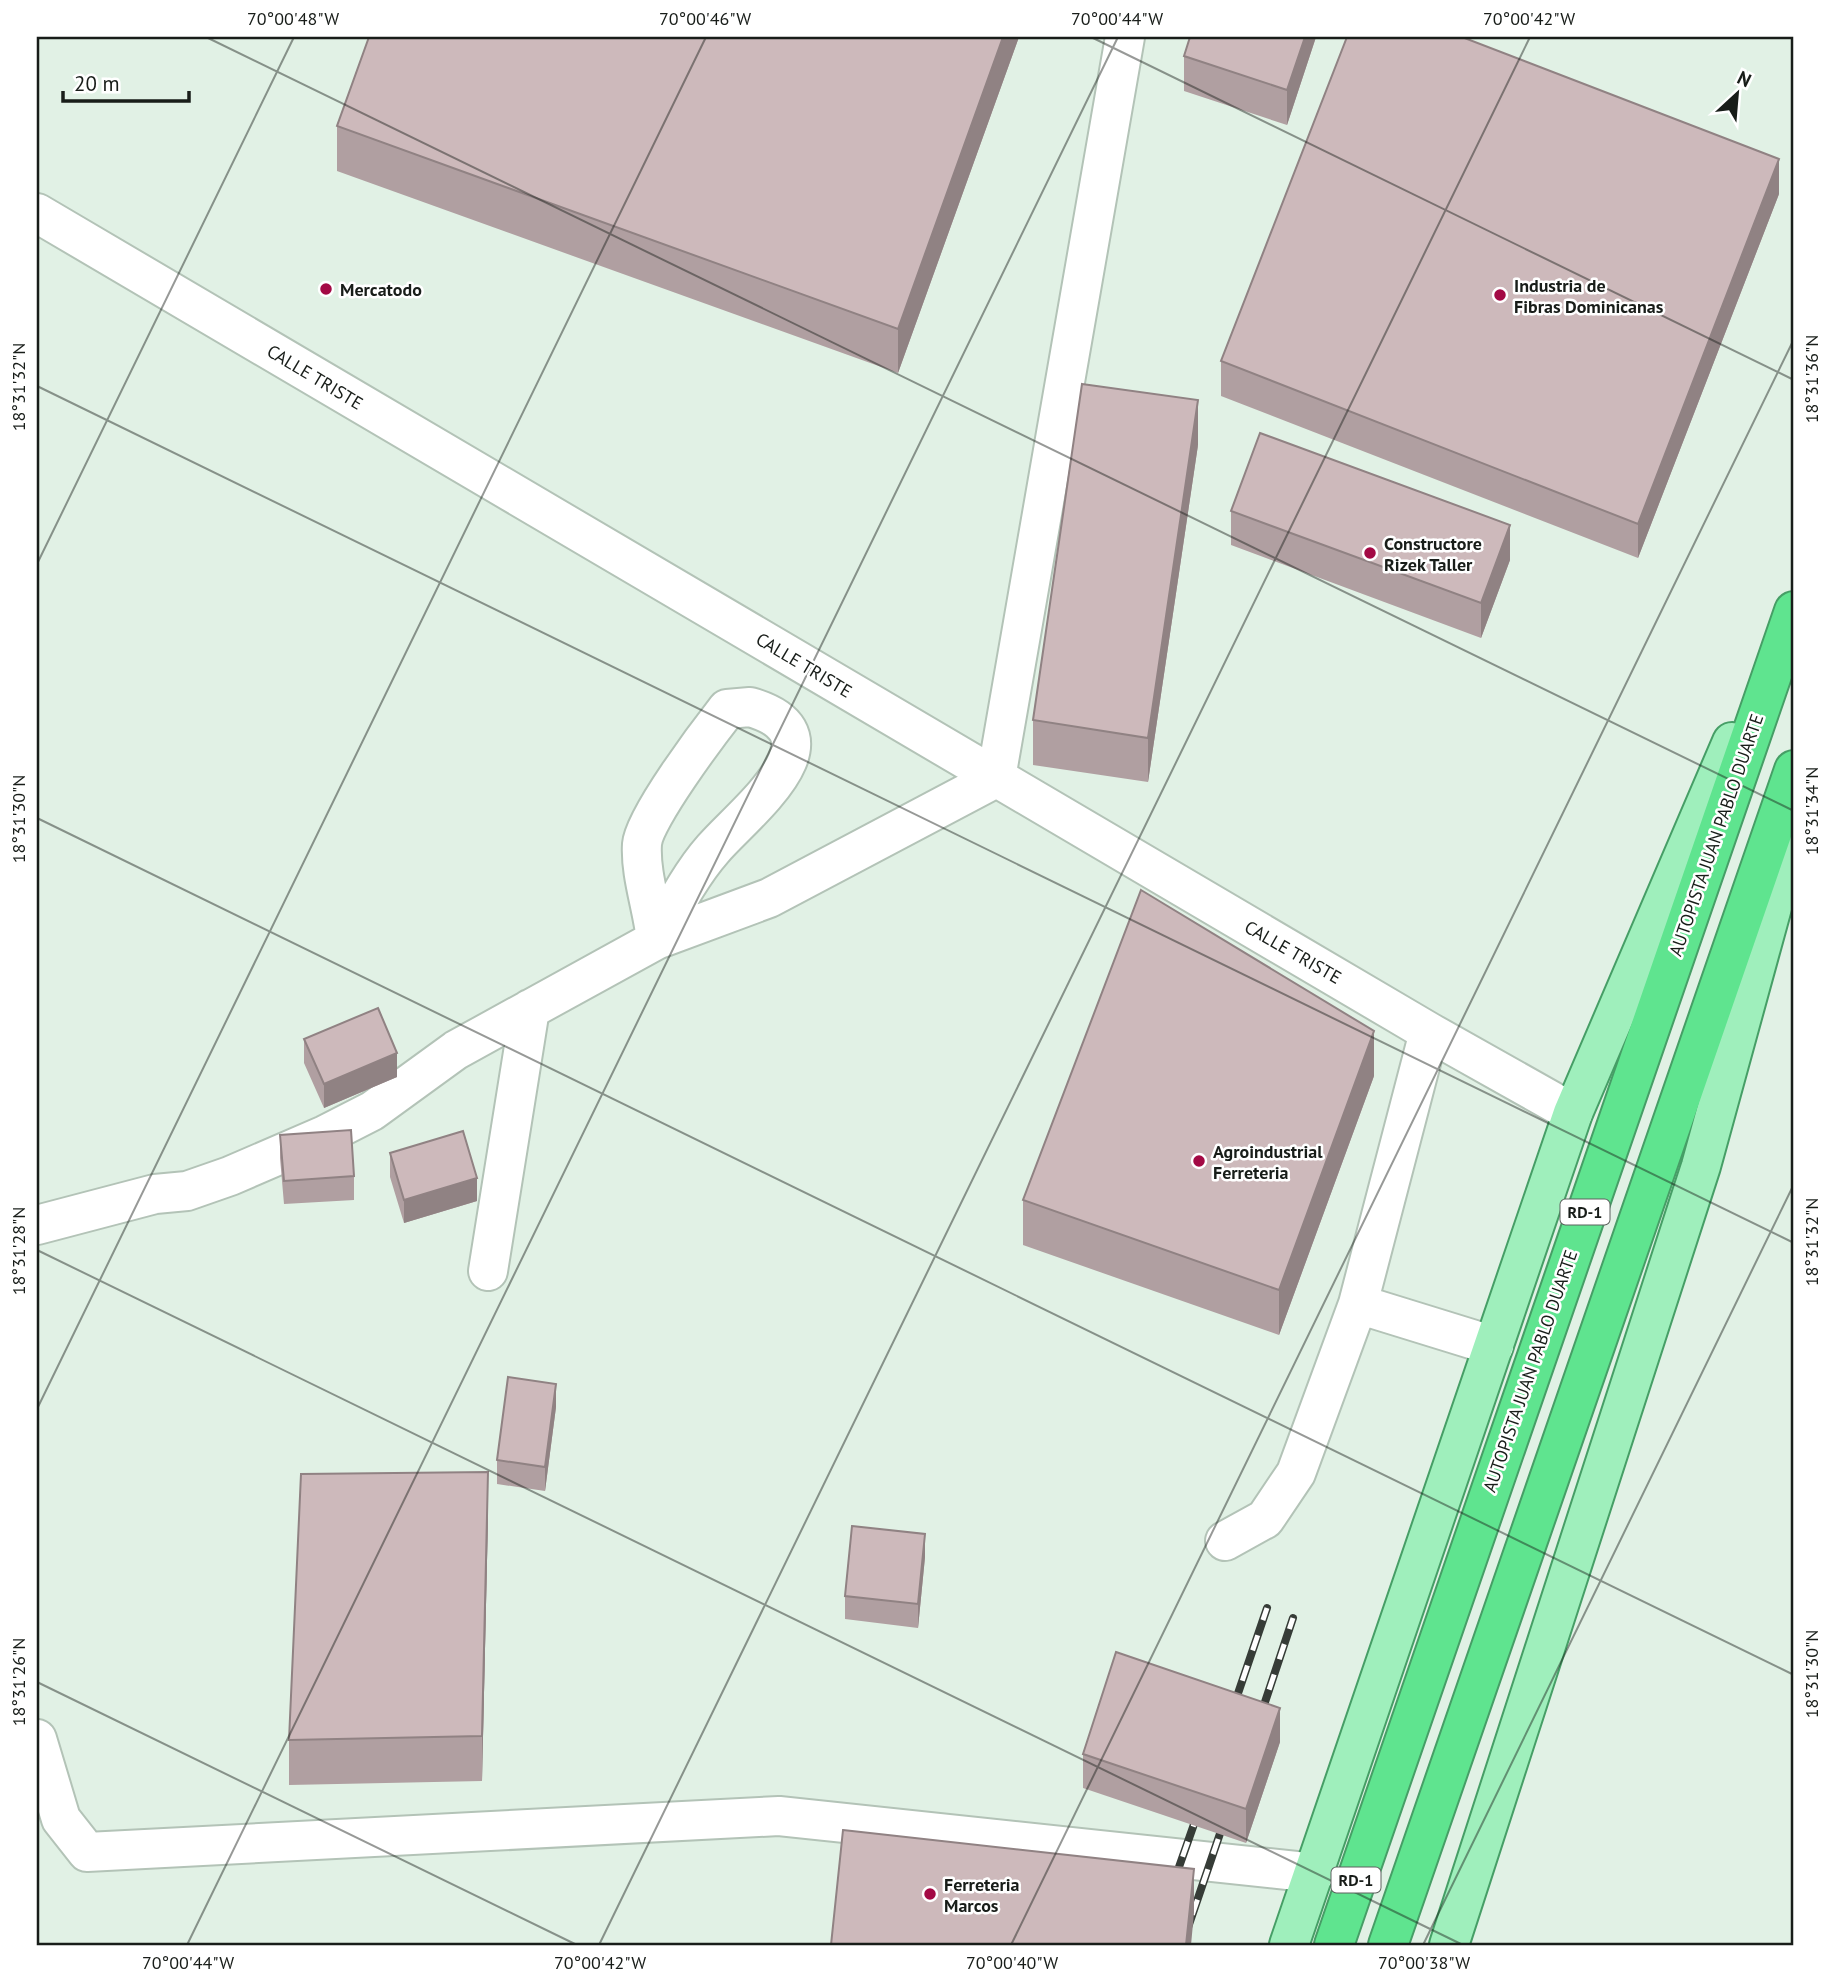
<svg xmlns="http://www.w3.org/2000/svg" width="1831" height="1982" viewBox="0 0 1831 1982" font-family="'PT Sans',sans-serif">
	<rect width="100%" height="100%" fill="#e1f1e5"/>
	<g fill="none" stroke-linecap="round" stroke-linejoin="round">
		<defs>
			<path id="minor" d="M 37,213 L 1429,1032 L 1573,1113
				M 750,707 C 848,735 744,813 713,849 C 690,875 673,909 656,940 C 653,909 640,875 642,844 C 644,818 709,732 727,709 Z
				M 37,1225 L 155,1194 L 187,1191 L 230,1176 L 325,1135 L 372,1111 L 456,1050 L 656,940 L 769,898 L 996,778 L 1125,37
				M 488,1271 L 530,1009
				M 1358,1304 L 1494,1346
				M 1225,1541 L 1265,1519 L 1296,1473 L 1358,1304 L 1429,1032
				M 37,1739 L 61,1819 L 87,1852 L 779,1816 L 1315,1873"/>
			<path id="major" d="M 1289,1945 L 1573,1113 L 1732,742
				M 1449,1945 L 1701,1166 L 1794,827"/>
			<path id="highway" d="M 1334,1945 L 1794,611
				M 1388,1945 L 1794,770"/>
		</defs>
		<!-- minor casing -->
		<use href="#minor" stroke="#b3c3b7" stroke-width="42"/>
		<!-- major casing -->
		<use href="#major" stroke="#469e66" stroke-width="42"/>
		<!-- highway casing -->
		<use href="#highway" stroke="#469e66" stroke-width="42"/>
		<!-- minor -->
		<use href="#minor" stroke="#fff" stroke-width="38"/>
		<!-- major -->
		<use href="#major" stroke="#9fefbc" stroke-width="38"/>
		<!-- highway -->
		<use href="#highway" stroke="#5fe48f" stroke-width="38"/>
		<defs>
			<path id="rail" d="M 1232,1711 L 1267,1608
				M 1259,1720 L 1293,1618
				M 1172,1887 L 1200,1807
				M 1182,1945 L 1226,1816"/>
		</defs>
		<!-- rail casing -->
		<use href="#rail" stroke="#363c37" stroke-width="8"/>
		<!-- rail -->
		<use href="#rail" stroke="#fff" stroke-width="5" stroke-dasharray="16" stroke-linecap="butt"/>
	</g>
	<!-- wall -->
	<path fill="#b09fa1" d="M 1019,37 L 898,373 L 337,171 L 337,126 Z
		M 1316,37 L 1287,125 L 1184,91 L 1184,56 Z
		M 1779,194 L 1638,558 L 1221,396 L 1221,361 Z
		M 1198,445 L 1148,782 L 1033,765 L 1033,720 Z
		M 1231,511 L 1510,560 L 1481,638 L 1231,545 Z
		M 304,1039 L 397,1077 L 324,1108 L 304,1063 Z
		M 1374,1076 L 1279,1335 L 1023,1245 L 1023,1200 Z
		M 280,1135 L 354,1176 L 354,1200 L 284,1204 L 280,1158 Z
		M 390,1153 L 477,1201 L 404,1223 L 390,1177 Z
		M 556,1407 L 545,1491 L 497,1484 L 497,1460 Z
		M 488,1517 L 482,1781 L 289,1785 L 289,1740 Z
		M 925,1557 L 918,1628 L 845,1619 L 845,1596 Z
		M 1280,1742 L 1246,1843 L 1083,1788 L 1083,1754 Z"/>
	<!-- shaded-wall -->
	<path fill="#908283" d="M 1003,37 L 1019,37 L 898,373 L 898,329 Z
		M 1305,37 L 1316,37 L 1287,125 L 1287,90 Z
		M 1779,159 L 1779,194 L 1638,558 L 1638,524 Z
		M 1198,400 L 1198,445 L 1148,782 L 1148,738 Z
		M 1510,525 L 1510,560 L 1481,638 L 1481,603 Z
		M 1374,1031 L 1374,1076 L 1279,1335 L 1279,1290 Z
		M 397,1053 L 397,1077 L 324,1108 L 324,1084 Z
		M 477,1178 L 477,1201 L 404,1223 L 404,1200 Z
		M 556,1384 L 556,1407 L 545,1491 L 545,1467 Z
		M 488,1472 L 488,1517 L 482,1781 L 482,1736 Z
		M 925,1534 L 925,1557 L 918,1628 L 918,1604 Z
		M 1280,1708 L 1280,1742 L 1246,1843 L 1246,1809 Z
		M 1194,1869 L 1194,1913 L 1191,1945 L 1186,1945 Z"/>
	<!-- building -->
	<path fill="#cdb9bb" stroke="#908283" stroke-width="2" d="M 369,37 L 1003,37 L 898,329 L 337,126 Z
		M 1190,37 L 1305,37 L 1287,90 L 1184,56 Z
		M 1347,37 L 1462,37 L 1779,159 L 1638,524 L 1221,361 Z
		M 1082,384 L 1198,400 L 1148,738 L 1033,720 Z
		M 1260,433 L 1510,525 L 1481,603 L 1231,511 Z
		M 1141,890 L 1374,1031 L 1279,1290 L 1023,1200 Z
		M 378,1008 L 397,1053 L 324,1084 L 304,1039 Z
		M 351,1130 L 354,1176 L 284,1181 L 280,1135 Z
		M 463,1131 L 477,1178 L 404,1200 L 390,1153 Z
		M 508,1377 L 556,1384 L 545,1467 L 497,1460 Z
		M 488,1472 L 482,1736 L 289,1740 L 301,1474 Z
		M 852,1526 L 925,1534 L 918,1604 L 845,1596 Z
		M 1116,1652 L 1280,1708 L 1246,1809 L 1083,1754 Z
		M 843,1830 L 1194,1869 L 1186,1945 L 831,1945 Z"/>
	<!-- ticks -->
	<path fill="none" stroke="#181d19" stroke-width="2" stroke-opacity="0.45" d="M 206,37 L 1794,811M 1091,37 L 1794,380M 37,386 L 1794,1243M 37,564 L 294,37M 37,818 L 1794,1675M 37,1250 L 1463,1945M 37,1409 L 706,37M 37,1682 L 577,1945M 187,1945 L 1118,37M 599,1945 L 1530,37M 1011,1945 L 1794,339M 1423,1945 L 1794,1184"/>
	<!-- markers -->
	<g fill="#a30944" stroke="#fff" stroke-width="2.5">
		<circle cx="326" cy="289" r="7"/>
		<circle cx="1500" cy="295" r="7"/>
		<circle cx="1370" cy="553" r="7"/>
		<circle cx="1199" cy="1161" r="7"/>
		<circle cx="930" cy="1894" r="7"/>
	</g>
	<g text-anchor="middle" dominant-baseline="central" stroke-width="5" stroke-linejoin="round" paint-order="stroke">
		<!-- shield labels -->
		<g fill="#fff" stroke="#5d615e" stroke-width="2">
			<rect x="1560.5" y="1199.5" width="49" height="25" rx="5"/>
			<rect x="1331.5" y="1867.5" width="49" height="25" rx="5"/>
		</g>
		<g font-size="16" font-weight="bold" fill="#181d19">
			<text x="1585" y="1212">RD-1</text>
			<text x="1356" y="1880">RD-1</text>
		</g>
		<!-- poi labels -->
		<g font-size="18" font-weight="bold" fill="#181d19" stroke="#fff" text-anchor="start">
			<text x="1514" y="285">Industria de<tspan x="1514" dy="21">Fibras Dominicanas</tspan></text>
			<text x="340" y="289">Mercatodo</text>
			<text x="1384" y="543">Constructore<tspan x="1384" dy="21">Rizek Taller</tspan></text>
			<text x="1213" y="1151">Agroindustrial<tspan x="1213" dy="21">Ferreteria</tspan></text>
			<text x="944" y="1884">Ferreteria<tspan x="944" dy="21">Marcos</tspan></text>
		</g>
		<!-- street labels -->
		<g font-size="18" fill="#181d19" stroke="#fff">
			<text transform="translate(315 377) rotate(31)">CALLE TRISTE</text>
			<text transform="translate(804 665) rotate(31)">CALLE TRISTE</text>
			<text transform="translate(1716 835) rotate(-71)">AUTOPISTA JUAN PABLO DUARTE</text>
			<text transform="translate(1293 952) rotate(30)">CALLE TRISTE</text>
			<text transform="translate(1530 1371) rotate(-71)">AUTOPISTA JUAN PABLO DUARTE</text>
		</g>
	</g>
	<!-- border -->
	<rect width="1831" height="1982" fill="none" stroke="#ffffff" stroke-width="77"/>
	<!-- north arrow -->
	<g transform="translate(1737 94) rotate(26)" stroke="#ffffff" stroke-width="5" paint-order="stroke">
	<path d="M0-5L12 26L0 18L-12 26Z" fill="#181d19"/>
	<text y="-10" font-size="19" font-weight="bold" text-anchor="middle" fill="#181d19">N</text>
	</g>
	<!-- scale -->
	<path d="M63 91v10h126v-10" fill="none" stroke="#181d19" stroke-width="3.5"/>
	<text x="74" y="91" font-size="21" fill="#181d19" stroke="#ffffff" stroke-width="5" paint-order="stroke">20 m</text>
	<rect x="38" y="38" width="1754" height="1906" fill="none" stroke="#181d19" stroke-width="2.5"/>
	<g font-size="18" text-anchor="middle" fill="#181d19">
		<text x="293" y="25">70°00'48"W</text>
		<text x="705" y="25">70°00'46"W</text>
		<text x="1117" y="25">70°00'44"W</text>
		<text x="1529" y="25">70°00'42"W</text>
		<text transform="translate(1812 379) rotate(-90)" y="6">18°31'36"N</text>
		<text transform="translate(19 387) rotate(-90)" y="6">18°31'32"N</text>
		<text transform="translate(1812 811) rotate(-90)" y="6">18°31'34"N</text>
		<text transform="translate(19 819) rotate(-90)" y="6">18°31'30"N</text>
		<text transform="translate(1812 1242) rotate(-90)" y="6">18°31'32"N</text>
		<text transform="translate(19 1251) rotate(-90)" y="6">18°31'28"N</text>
		<text transform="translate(1812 1674) rotate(-90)" y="6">18°31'30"N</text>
		<text transform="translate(19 1682) rotate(-90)" y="6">18°31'26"N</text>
		<text x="188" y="1969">70°00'44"W</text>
		<text x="600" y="1969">70°00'42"W</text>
		<text x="1012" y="1969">70°00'40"W</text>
		<text x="1424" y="1969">70°00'38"W</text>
	</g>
</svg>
